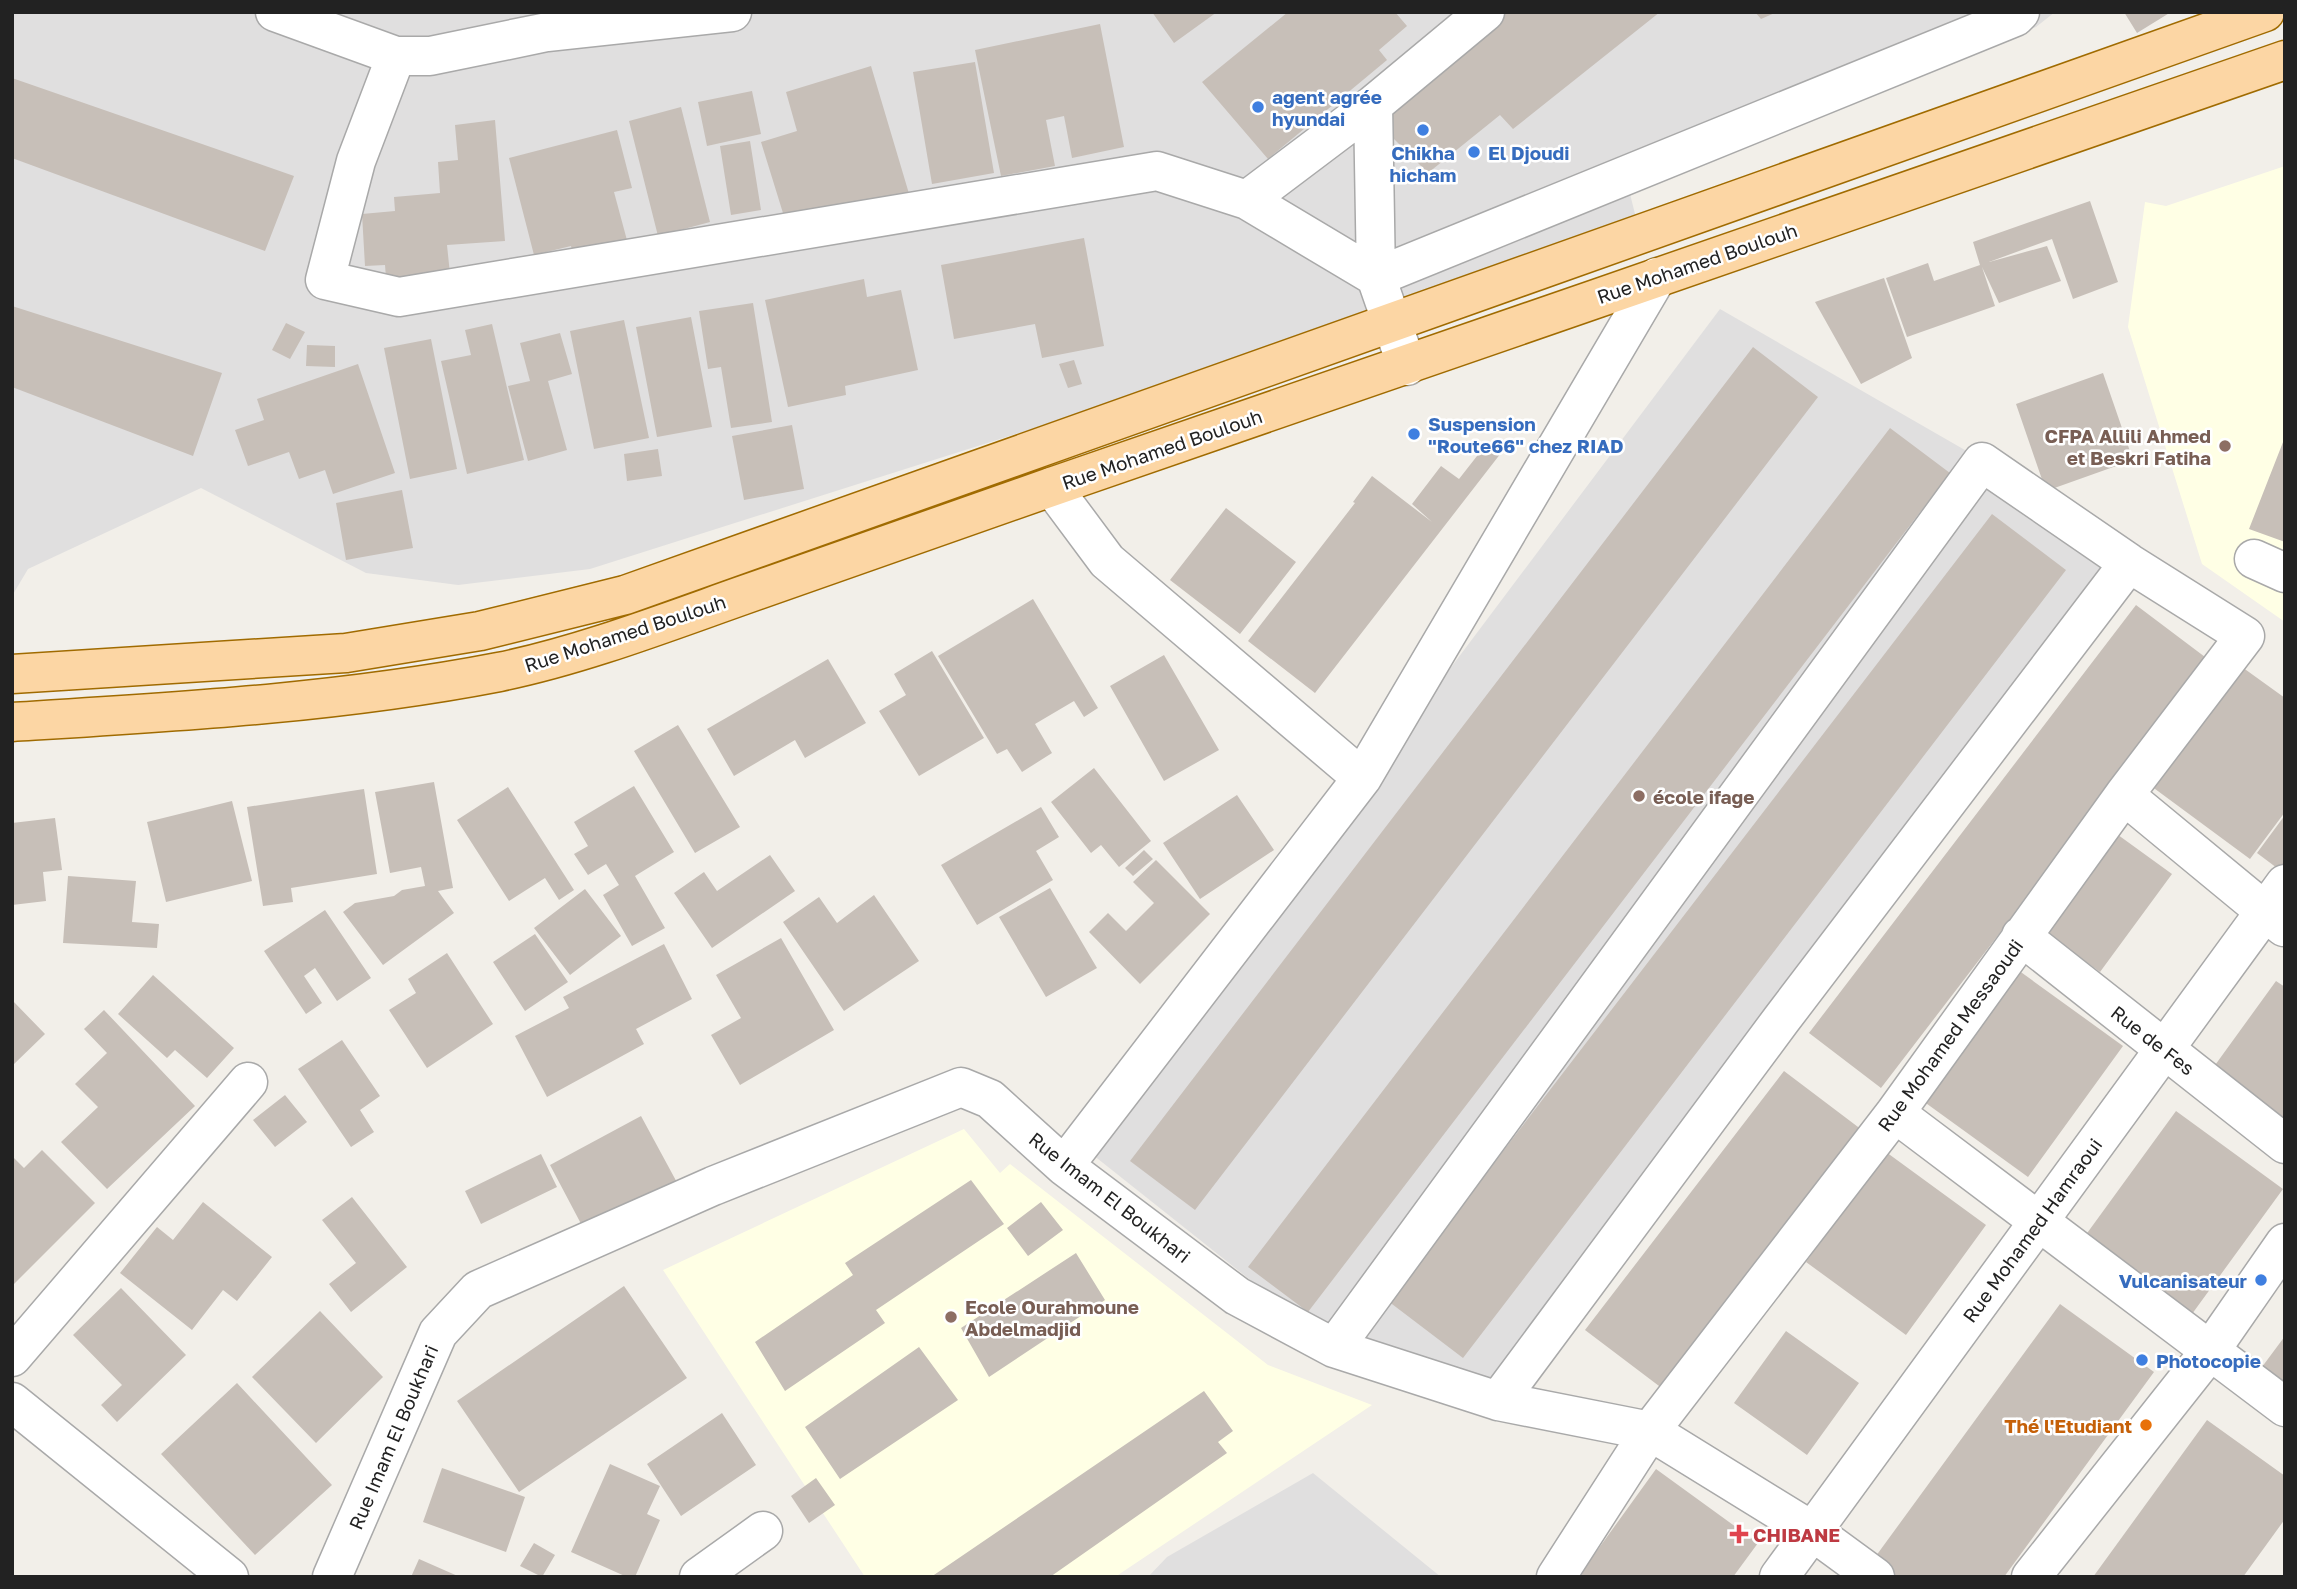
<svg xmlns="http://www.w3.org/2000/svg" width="2297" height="1589" viewBox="0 0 2297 1589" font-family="'Golos Text',sans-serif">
	<rect width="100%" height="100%" fill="#f2efe9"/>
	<!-- residential -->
	<path fill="#e0dfdf" d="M 12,12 L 2055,12 L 2036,27 L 1629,190 L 1637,222 L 1303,343 L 590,569 L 458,585 L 366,573 L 201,488 L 28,569 L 12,596 Z
		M 1720,309 L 2149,556 L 1526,1393 L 1307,1325 L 1088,1151 Z
		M 1313,1473 L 1441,1577 L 1148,1577 L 1167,1557 Z"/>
	<!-- education -->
	<path fill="#ffffe5" d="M 2285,166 L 2285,622 L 2202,564 L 2128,327 L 2145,202 L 2166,206 Z
		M 964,1129 L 1000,1173 L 1010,1164 L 1268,1365 L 1372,1405 L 1115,1577 L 865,1577 L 663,1270 Z"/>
	<!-- building -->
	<path fill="#c7bfb8" d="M 1152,12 L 1217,12 L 1174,43 Z
		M 1288,12 L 1395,12 L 1407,26 L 1379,50 L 1387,60 L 1268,159 L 1202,82 Z
		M 1499,12 L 1660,12 L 1513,129 L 1500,115 L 1428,173 L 1373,118 Z
		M 1755,12 L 1777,12 L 1761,19 Z
		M 2124,12 L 2171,12 L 2137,33 Z
		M 1100,24 L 1124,147 L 1072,158 L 1064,116 L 1046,120 L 1055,166 L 1001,176 L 975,50 Z
		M 975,62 L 994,173 L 932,184 L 913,72 Z
		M 871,66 L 910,197 L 787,226 L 761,142 L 797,131 L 786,92 Z
		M 12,78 L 294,176 L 265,251 L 12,158 Z
		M 752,91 L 761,134 L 707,146 L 698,102 Z
		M 681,107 L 710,222 L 658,236 L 629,121 Z
		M 495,120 L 505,241 L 447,245 L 450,274 L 387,291 L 385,265 L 365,266 L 362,214 L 395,211 L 394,197 L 440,193 L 438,162 L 458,160 L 455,125 Z
		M 617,130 L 632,188 L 614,192 L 628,244 L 574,258 L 571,246 L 534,255 L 509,158 Z
		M 750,141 L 761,210 L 731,215 L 720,146 Z
		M 2090,201 L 2118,282 L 2073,299 L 2052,239 L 1989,262 L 2047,246 L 2061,281 L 1999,303 L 1982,267 L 1995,306 L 1907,337 L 1886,278 L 1928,263 L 1934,281 L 1980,265 L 1973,242 Z
		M 1084,238 L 1104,346 L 1042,358 L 1035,324 L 954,339 L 941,265 Z
		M 1884,278 L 1912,358 L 1861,384 L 1815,302 Z
		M 864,279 L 867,297 L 901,290 L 918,370 L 845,386 L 846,395 L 788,407 L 765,300 Z
		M 753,303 L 772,422 L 731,428 L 721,367 L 708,369 L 699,311 Z
		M 12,306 L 222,373 L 193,456 L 12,387 Z
		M 691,317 L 712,427 L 657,437 L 636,327 Z
		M 624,320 L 649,438 L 594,449 L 570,331 Z
		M 286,323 L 305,332 L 290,359 L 272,350 Z
		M 492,324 L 524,460 L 467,474 L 441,361 L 471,355 L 465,330 Z
		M 560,333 L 572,374 L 548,381 L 567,450 L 528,461 L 508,386 L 530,381 L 520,343 Z
		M 431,339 L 457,469 L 410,479 L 384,348 Z
		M 307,345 L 335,346 L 335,367 L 306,366 Z
		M 1753,347 L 1818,397 L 1195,1210 L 1130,1161 Z
		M 1074,360 L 1082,384 L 1068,388 L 1059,364 Z
		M 358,364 L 395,473 L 333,494 L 325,470 L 299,479 L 289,452 L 248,466 L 235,430 L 264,420 L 257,399 Z
		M 2103,373 L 2133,460 L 2046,491 L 2016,404 Z
		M 792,425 L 804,489 L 744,500 L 732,436 Z
		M 1890,428 L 1950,473 L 1308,1312 L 1248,1267 Z
		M 2285,437 L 2285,542 L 2249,529 Z
		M 1488,442 L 1501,453 L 1315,693 L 1248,641 L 1355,503 L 1353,502 L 1372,476 L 1432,522 L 1412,504 L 1441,466 L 1459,479 Z
		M 658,449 L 662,476 L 627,481 L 624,454 Z
		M 402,490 L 413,548 L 346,560 L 336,503 Z
		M 1226,508 L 1296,562 L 1240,634 L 1170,580 Z
		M 1992,514 L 2066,570 L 1463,1358 L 1388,1301 Z
		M 1033,599 L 1098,708 L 1084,717 L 1074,701 L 1035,724 L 1052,753 L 1022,772 L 1007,749 L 997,754 L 938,656 Z
		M 2136,605 L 2209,660 L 1881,1088 L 1809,1033 Z
		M 932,651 L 984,738 L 919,776 L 879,711 L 906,695 L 894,674 Z
		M 1164,655 L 1219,750 L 1164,781 L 1110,686 Z
		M 828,659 L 866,723 L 805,758 L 795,740 L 734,776 L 707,729 Z
		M 2235,662 L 2285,698 L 2285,812 L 2250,859 L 2147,783 Z
		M 678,725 L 740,827 L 695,853 L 634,751 Z
		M 1094,768 L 1151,841 L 1119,867 L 1101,845 L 1091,853 L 1051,802 Z
		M 434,782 L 453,888 L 438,891 L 454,913 L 383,965 L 343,912 L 355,903 L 394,896 L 402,890 L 425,886 L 421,867 L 390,873 L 375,792 Z
		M 634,786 L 674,852 L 635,876 L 665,928 L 632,946 L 603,895 L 619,885 L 606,864 L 588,875 L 574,854 L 588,846 L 574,822 Z
		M 508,787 L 574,890 L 559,900 L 545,878 L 509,901 L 457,820 Z
		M 364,789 L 377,874 L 291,888 L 293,902 L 263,906 L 247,807 Z
		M 1237,795 L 1274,850 L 1200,899 L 1163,843 Z
		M 232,801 L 252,881 L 166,902 L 147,822 Z
		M 1041,807 L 1059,837 L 1036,851 L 1053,880 L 977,925 L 941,865 Z
		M 2285,815 L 2285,874 L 2257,853 Z
		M 55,818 L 62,870 L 43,872 L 46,901 L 12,905 L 12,823 Z
		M 2114,832 L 2172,874 L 2100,972 L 2042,930 Z
		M 1144,850 L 1153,859 L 1133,876 L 1125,868 Z
		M 770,855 L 795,891 L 712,948 L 674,893 L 704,872 L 717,891 Z
		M 1156,860 L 1210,914 L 1140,984 L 1089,932 L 1108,913 L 1126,931 L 1154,903 L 1133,882 Z
		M 68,876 L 136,881 L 132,922 L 159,924 L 157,948 L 63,943 Z
		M 1050,888 L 1097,968 L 1046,997 L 999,917 Z
		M 585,889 L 621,936 L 570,975 L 534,928 Z
		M 874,895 L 919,961 L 844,1011 L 783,922 L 819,897 L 837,923 Z
		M 325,910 L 371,978 L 337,1001 L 315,968 L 304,976 L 322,1003 L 306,1014 L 264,951 Z
		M 535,934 L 568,982 L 525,1011 L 493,962 Z
		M 781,938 L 834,1030 L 740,1085 L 711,1035 L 741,1018 L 716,975 Z
		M 664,944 L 692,999 L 636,1029 L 644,1044 L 547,1097 L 515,1036 L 569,1008 L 563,997 Z
		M 447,953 L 493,1024 L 427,1068 L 389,1010 L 416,993 L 408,979 Z
		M 2018,970 L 2123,1046 L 2028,1177 L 1923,1101 Z
		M 153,975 L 234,1048 L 207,1078 L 175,1050 L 167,1058 L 118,1014 Z
		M 2276,981 L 2285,987 L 2285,1137 L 2205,1079 Z
		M 12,1000 L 45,1034 L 12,1066 Z
		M 104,1010 L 195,1106 L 107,1189 L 61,1142 L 98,1107 L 75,1084 L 107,1053 L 84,1029 Z
		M 342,1040 L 380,1096 L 360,1110 L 374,1132 L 351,1147 L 298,1069 Z
		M 1784,1071 L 1862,1130 L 1663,1389 L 1585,1330 Z
		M 285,1095 L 307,1122 L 275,1147 L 253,1120 Z
		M 2176,1111 L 2283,1189 L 2192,1314 L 2085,1236 Z
		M 641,1116 L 680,1188 L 588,1237 L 550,1165 Z
		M 42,1150 L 95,1203 L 12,1286 L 12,1156 L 24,1168 Z
		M 1886,1152 L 1986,1225 L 1906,1335 L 1806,1262 Z
		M 541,1154 L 557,1187 L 481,1224 L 465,1191 Z
		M 971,1180 L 1004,1224 L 876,1310 L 885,1323 L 785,1391 L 755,1342 L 853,1275 L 845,1263 Z
		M 352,1197 L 407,1267 L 351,1312 L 329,1284 L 356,1263 L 322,1220 Z
		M 203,1202 L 272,1257 L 237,1301 L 223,1290 L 192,1330 L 120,1273 L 157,1227 L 173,1240 Z
		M 1041,1202 L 1063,1230 L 1028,1256 L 1007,1228 Z
		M 1076,1253 L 1105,1300 L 989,1377 L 961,1328 Z
		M 624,1286 L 687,1378 L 519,1492 L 457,1401 Z
		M 121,1288 L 186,1355 L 117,1422 L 101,1405 L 122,1385 L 73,1335 Z
		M 2060,1304 L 2154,1372 L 2004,1577 L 1895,1577 L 1873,1560 Z
		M 320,1311 L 383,1377 L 316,1443 L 252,1377 Z
		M 1786,1331 L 1859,1383 L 1807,1455 L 1734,1403 Z
		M 2285,1336 L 2285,1384 L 2262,1367 Z
		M 919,1347 L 958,1400 L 840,1479 L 805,1427 Z
		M 237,1383 L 332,1485 L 255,1555 L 161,1454 Z
		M 1204,1391 L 1233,1431 L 1218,1442 L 1227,1453 L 1050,1577 L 931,1577 Z
		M 722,1413 L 756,1465 L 681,1516 L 647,1464 Z
		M 2207,1420 L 2285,1476 L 2285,1519 L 2243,1577 L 2093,1577 Z
		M 610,1464 L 660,1486 L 647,1514 L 660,1520 L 635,1577 L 627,1577 L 571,1552 Z
		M 442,1468 L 525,1497 L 506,1552 L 423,1522 Z
		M 1656,1469 L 1758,1543 L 1733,1577 L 1578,1577 Z
		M 816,1478 L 835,1505 L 809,1523 L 791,1496 Z
		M 534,1543 L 555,1555 L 542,1577 L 520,1566 Z
		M 419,1559 L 460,1577 L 411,1577 Z"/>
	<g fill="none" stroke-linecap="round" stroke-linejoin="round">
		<defs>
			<path id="minor" d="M 275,12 L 396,56 L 430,56 L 547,32 L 732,12
				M 396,56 L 356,161 L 325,280 L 399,297 L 1157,171 L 1247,200 L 1376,277
				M 1247,200 L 1373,105
				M 1376,277 L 2015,17 L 2020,12
				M 1407,366 L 1376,277 L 1373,105 L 1485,12
				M 1052,487 L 1107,561 L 1362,778
				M 2254,559 L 2285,573
				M 2124,795 L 2284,927
				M 2021,936 L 2285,1144
				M 1895,1113 L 2285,1407
				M 1064,1166 L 1362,778 L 1657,277
				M 1334,1348 L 1982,462 L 2129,563 L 2245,636 L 2124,795 L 1895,1113 L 1650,1431 L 1556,1577
				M 12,1357 L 248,1082
				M 1498,1401 L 1781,1020 L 2129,563
				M 12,1402 L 229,1577
				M 332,1577 L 438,1333 L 478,1290 L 713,1186 L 961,1087 L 990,1099 L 1064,1166 L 1237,1296 L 1334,1348 L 1498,1401 L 1650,1431 L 1812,1531 L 1875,1577
				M 699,1577 L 763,1531
				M 1779,1577 L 2285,884
				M 2031,1577 L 2210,1351 L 2285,1243"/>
			<path id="major" d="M 12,674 L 346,653 L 480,631 L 625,595 L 2265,12
				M 12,722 C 175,712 339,703 499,672 C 578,656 662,624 738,597 C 844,560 949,522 1054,486 C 1465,345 1874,202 2285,60"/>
		</defs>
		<!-- minor casing -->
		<use href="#minor" stroke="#a9a9a9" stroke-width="41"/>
		<!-- major casing -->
		<use href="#major" stroke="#a06b00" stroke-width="41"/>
		<!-- minor -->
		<use href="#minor" stroke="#fff" stroke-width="38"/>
		<!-- major -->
		<use href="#major" stroke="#fcd6a4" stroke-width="38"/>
	</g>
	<!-- markers -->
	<g fill="#3f7fe0" stroke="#fff" stroke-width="2.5">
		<circle cx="1258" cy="107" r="7"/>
		<circle cx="1423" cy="130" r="7"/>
		<circle cx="1474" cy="152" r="7"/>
		<circle cx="1414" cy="434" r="7"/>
		<circle cx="2261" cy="1280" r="7"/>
		<circle cx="2142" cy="1360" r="7"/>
	</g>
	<g fill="#8d6e63" stroke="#fff" stroke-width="2.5">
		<circle cx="2225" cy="446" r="7"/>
		<circle cx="1639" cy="796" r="7"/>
		<circle cx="951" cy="1317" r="7"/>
	</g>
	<circle fill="#e8710a" stroke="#fff" stroke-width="2.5" cx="2146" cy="1425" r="7"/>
	<path fill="#e0444e" stroke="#fff" stroke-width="2.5" d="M1735.5 1523.5h7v7h7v7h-7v7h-7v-7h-7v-7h7z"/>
	<g text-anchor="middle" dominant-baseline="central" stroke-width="5" stroke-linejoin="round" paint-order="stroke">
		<!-- shop labels -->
		<g font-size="19" font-weight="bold" fill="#366cbe" stroke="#fff" text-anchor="start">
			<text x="1272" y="96">agent agrée<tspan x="1272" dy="22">hyundai</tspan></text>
			<text x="1423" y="152" text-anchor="middle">Chikha<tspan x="1423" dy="22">hicham</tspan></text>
			<text x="1488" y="152">El Djoudi</text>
			<text x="1428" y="423">Suspension<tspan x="1428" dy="22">"Route66" chez RIAD</tspan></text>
			<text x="2247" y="1280" text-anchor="end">Vulcanisateur</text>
			<text x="2156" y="1360">Photocopie</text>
		</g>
		<!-- street labels -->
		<g font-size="19" fill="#222" stroke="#fff">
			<text transform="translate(1697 263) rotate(-19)">Rue Mohamed Boulouh</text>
			<text transform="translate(1162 449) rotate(-19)">Rue Mohamed Boulouh</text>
			<text transform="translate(625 633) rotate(-18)">Rue Mohamed Boulouh</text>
			<text transform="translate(1950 1035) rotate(-54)">Rue Mohamed Messaoudi</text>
			<text transform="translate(2153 1040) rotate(38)">Rue de Fes</text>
			<text transform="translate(1110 1197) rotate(38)">Rue Imam El Boukhari</text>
			<text transform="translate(2032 1230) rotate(-54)">Rue Mohamed Hamraoui</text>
			<text transform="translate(393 1437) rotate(-67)">Rue Imam El Boukhari</text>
		</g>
		<!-- education labels -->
		<g font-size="19" font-weight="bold" fill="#785e54" stroke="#fff" text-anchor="start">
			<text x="2211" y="435" text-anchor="end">CFPA Allili Ahmed<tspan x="2211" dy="22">et Beskri Fatiha</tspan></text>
			<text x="1653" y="796">école ifage</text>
			<text x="965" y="1306">Ecole Ourahmoune<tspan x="965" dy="22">Abdelmadjid</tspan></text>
		</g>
		<!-- food labels -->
		<g font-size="19" font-weight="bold" fill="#c56008" stroke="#fff" text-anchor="end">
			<text x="2132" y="1425">Thé l'Etudiant</text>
		</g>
		<!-- health labels -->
		<g font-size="19" font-weight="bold" fill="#be3a42" stroke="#fff" text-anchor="start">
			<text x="1753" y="1534">CHIBANE</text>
		</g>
	</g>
	<!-- border -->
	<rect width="2297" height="1589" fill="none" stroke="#222222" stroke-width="28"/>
</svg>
